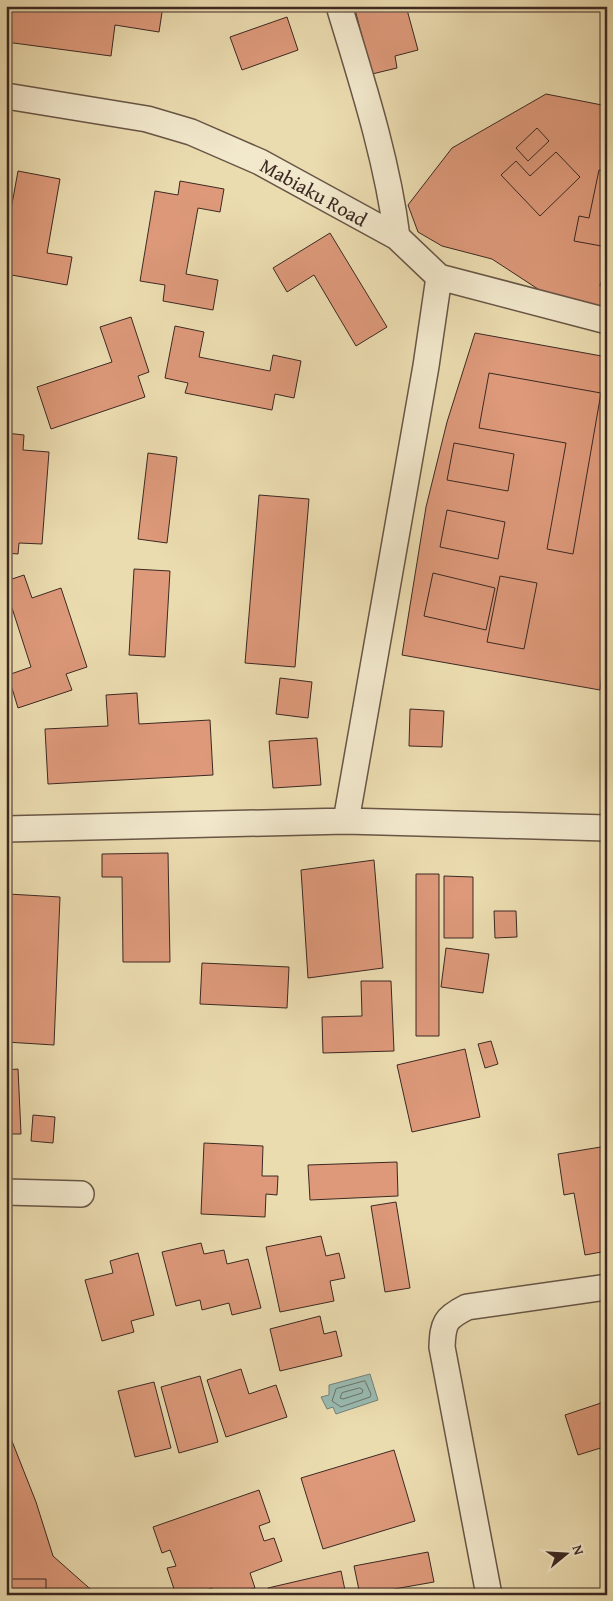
<svg xmlns="http://www.w3.org/2000/svg" width="613" height="1601" viewBox="0 0 613 1601" font-family="'Gentium Book Plus',serif">
	<rect width="100%" height="100%" fill="#ebdcb0"/>
	<filter id="stains"><feTurbulence type="fractalNoise" baseFrequency=".004" numOctaves="4"/><feColorMatrix values="0 0 0 0 .2 0 0 0 0 .09 0 0 0 0 .02 0 0 0 .5 -.17"/></filter>
	<radialGradient id="worn" r=".72"><stop offset=".6" stop-color="#630" stop-opacity="0"/><stop offset="1" stop-color="#630" stop-opacity=".3"/></radialGradient>
	<!-- water -->
	<path fill="#99bab1" stroke="#748078" d="M 370,1374 L 378,1400 L 336,1414 L 333,1407 L 327,1409 L 321,1397 L 329,1395 L 329,1385 Z"/>
	<g fill="none" stroke-linecap="round" stroke-linejoin="round">
		<!-- shore -->
		<path stroke="#6a726a" stroke-width="1" d="M 365,1381 L 371,1394 L 370,1397 L 341,1407 L 332,1401 L 336,1389 Z
			M 360,1388 L 363,1390 L 362,1393 L 343,1399 L 340,1398 L 342,1393 Z"/>
	</g>
	<!-- building -->
	<path fill="#dd997a" stroke="#3c2922" d="M 6,6 L 163,6 L 159,32 L 115,25 L 111,56 L 6,42 Z
		M 354,6 L 406,6 L 418,50 L 395,56 L 397,68 L 372,74 Z
		M 287,17 L 298,50 L 242,70 L 230,37 Z
		M 546,94 L 607,106 L 607,310 L 544,293 L 492,259 L 442,246 L 418,232 L 408,205 L 452,148 Z
		M 537,128 L 549,141 L 528,161 L 516,148 Z
		M 556,152 L 580,177 L 540,216 L 501,175 L 516,161 L 530,176 Z
		M 599,170 L 607,171 L 607,247 L 574,241 L 579,216 L 589,218 Z
		M 18,171 L 60,179 L 47,253 L 72,257 L 67,285 L 6,274 L 6,237 Z
		M 180,181 L 224,189 L 220,212 L 198,208 L 186,274 L 218,280 L 213,310 L 163,301 L 165,285 L 140,281 L 155,191 L 178,195 Z
		M 330,233 L 387,327 L 356,346 L 314,275 L 287,292 L 273,268 Z
		M 607,260 L 607,288 L 600,286 Z
		M 131,317 L 149,372 L 138,376 L 145,397 L 51,429 L 37,387 L 112,362 L 100,327 Z
		M 175,326 L 204,332 L 199,357 L 270,371 L 273,355 L 301,361 L 294,398 L 275,394 L 272,410 L 185,393 L 188,383 L 165,378 Z
		M 475,333 L 607,357 L 607,630 L 600,690 L 402,655 L 426,507 L 447,422 Z
		M 489,373 L 601,393 L 573,554 L 547,549 L 566,443 L 479,428 Z
		M 6,433 L 24,435 L 23,450 L 49,452 L 42,544 L 19,543 L 18,554 L 6,553 Z
		M 454,443 L 514,454 L 508,491 L 447,480 Z
		M 148,453 L 177,457 L 167,543 L 138,539 Z
		M 259,495 L 309,499 L 295,667 L 245,663 Z
		M 447,510 L 505,522 L 498,559 L 440,547 Z
		M 134,569 L 170,571 L 165,657 L 129,655 Z
		M 433,573 L 495,588 L 486,630 L 424,616 Z
		M 24,575 L 32,598 L 61,588 L 87,667 L 66,674 L 72,690 L 18,708 L 8,675 L 31,667 L 12,608 L 6,609 L 6,581 Z
		M 500,576 L 537,583 L 524,649 L 487,642 Z
		M 280,678 L 312,682 L 308,718 L 276,714 Z
		M 137,693 L 139,724 L 210,720 L 213,775 L 48,784 L 45,729 L 108,726 L 106,695 Z
		M 410,709 L 444,711 L 442,747 L 409,746 Z
		M 317,738 L 321,785 L 273,788 L 269,741 Z
		M 168,853 L 170,962 L 123,962 L 122,877 L 102,877 L 102,854 Z
		M 374,860 L 383,968 L 308,978 L 301,870 Z
		M 416,874 L 439,874 L 439,1036 L 416,1036 Z
		M 444,876 L 473,877 L 473,938 L 444,938 Z
		M 8,894 L 60,897 L 54,1045 L 6,1042 Z
		M 494,911 L 516,911 L 517,937 L 495,938 Z
		M 446,948 L 489,954 L 483,993 L 441,987 Z
		M 202,963 L 289,967 L 287,1008 L 200,1004 Z
		M 361,981 L 391,981 L 394,1051 L 323,1053 L 322,1017 L 362,1016 Z
		M 491,1041 L 498,1064 L 485,1068 L 478,1044 Z
		M 465,1049 L 480,1117 L 412,1132 L 397,1065 Z
		M 18,1069 L 21,1134 L 6,1134 L 6,1070 Z
		M 33,1115 L 55,1117 L 53,1143 L 31,1141 Z
		M 204,1143 L 263,1146 L 262,1176 L 278,1176 L 277,1195 L 266,1194 L 265,1217 L 201,1214 Z
		M 607,1146 L 607,1251 L 585,1255 L 574,1193 L 564,1195 L 558,1154 Z
		M 397,1162 L 398,1196 L 310,1200 L 308,1165 Z
		M 396,1202 L 410,1288 L 385,1292 L 371,1206 Z
		M 321,1236 L 326,1256 L 339,1253 L 345,1278 L 330,1281 L 334,1301 L 280,1312 L 266,1247 Z
		M 201,1243 L 204,1254 L 224,1250 L 227,1264 L 248,1259 L 261,1308 L 232,1315 L 229,1303 L 202,1310 L 200,1300 L 176,1306 L 162,1252 Z
		M 138,1253 L 154,1315 L 131,1321 L 134,1332 L 102,1341 L 85,1280 L 113,1273 L 110,1261 Z
		M 320,1316 L 324,1334 L 336,1331 L 342,1356 L 280,1371 L 270,1329 Z
		M 241,1369 L 249,1394 L 276,1385 L 287,1417 L 226,1437 L 207,1380 Z
		M 200,1376 L 218,1442 L 179,1453 L 161,1387 Z
		M 154,1382 L 171,1448 L 135,1457 L 118,1391 Z
		M 607,1401 L 607,1446 L 578,1455 L 565,1415 Z
		M 6,1426 L 36,1502 L 53,1556 L 97,1595 L 6,1595 Z
		M 394,1450 L 415,1521 L 323,1549 L 301,1478 Z
		M 259,1490 L 270,1522 L 259,1526 L 264,1541 L 274,1538 L 282,1561 L 250,1573 L 255,1588 L 236,1595 L 214,1595 L 212,1588 L 192,1595 L 176,1595 L 167,1568 L 176,1566 L 170,1550 L 162,1553 L 153,1527 Z
		M 428,1552 L 434,1582 L 360,1595 L 354,1566 Z
		M 341,1571 L 346,1595 L 270,1595 L 268,1588 Z
		M 11,1579 L 46,1579 L 46,1595 L 12,1595 Z"/>
	<g fill="none" stroke-linecap="round" stroke-linejoin="round">
		<defs>
			<path id="minor" d="M 339,6 C 362,82 387,158 397,237
				M 6,96 L 147,119 L 191,132 L 260,162 L 397,237 L 439,277 L 607,321
				M 346,821 L 426,366 L 439,277
				M 6,829 L 346,821 L 607,828
				M 6,1192 L 81,1194
				M 489,1595 L 442,1347 C 443,1323 445,1318 467,1307 L 607,1287"/>
		</defs>
		<!-- minor casing -->
		<use href="#minor" stroke="#685646" stroke-width="28"/>
		<!-- minor -->
		<use href="#minor" stroke="#f2e8cc" stroke-width="25"/>
	</g>
	<g text-anchor="middle" dominant-baseline="central" stroke-width="4.5" stroke-linejoin="round" paint-order="stroke">
		<!-- street labels -->
		<g font-size="20" fill="#3c2922" stroke="#f2e8cc">
			<text transform="translate(314 192) rotate(29)">Mabiaku Road</text>
		</g>
	</g>
	<!-- margin -->
	<rect width="613" height="1601" fill="none" stroke="#ebdcb0" stroke-width="25"/>
	<rect x="8" y="8" width="598" height="1586" fill="none" stroke="#3c2922" stroke-width="2.5"/>
	<rect x="12" y="12" width="588" height="1576" fill="none" stroke="#3c2922"/>
	<!-- north arrow -->
	<g transform="translate(566 1554) rotate(72)" stroke="#f2e8cc" stroke-width="4" paint-order="stroke">
	<path d="M0-4L9 19L0 12L-9 19Z" fill="#3c2922"/>
	<text y="-8" font-size="14" font-weight="bold" text-anchor="middle" fill="#3c2922">N</text>
	</g>
	<rect width="100%" height="100%" filter="url(#stains)"/>
	<rect width="100%" height="100%" fill="url(#worn)"/>
</svg>
